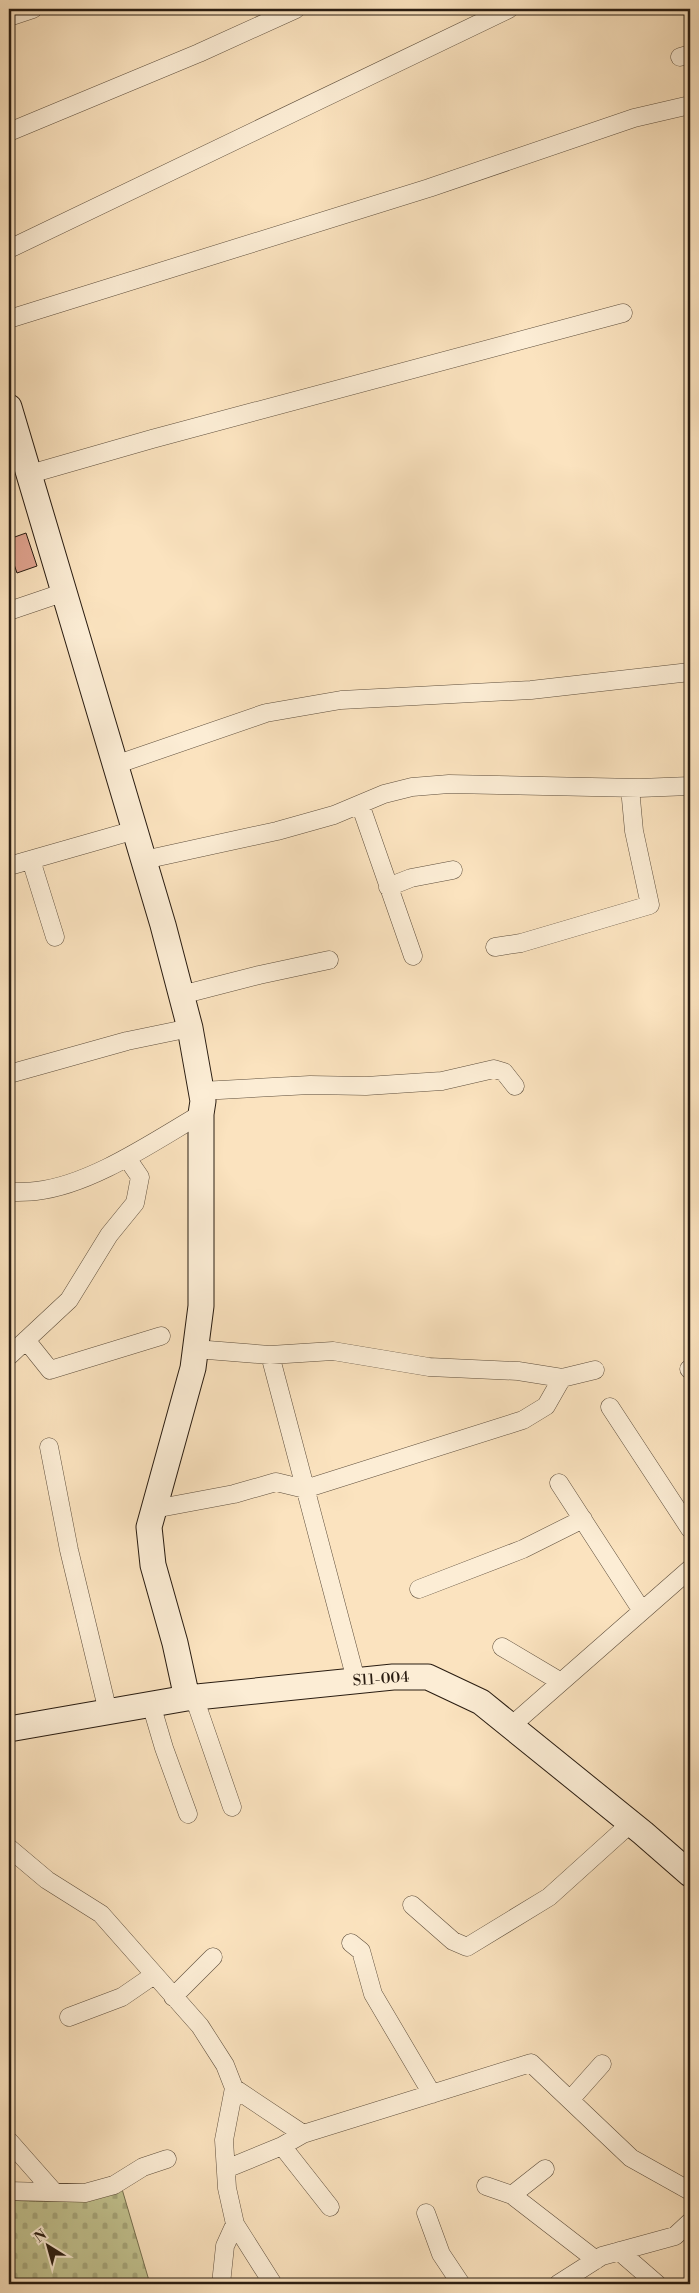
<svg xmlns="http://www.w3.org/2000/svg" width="699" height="2293" viewBox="0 0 699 2293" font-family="'Libre Bodoni',serif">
	<defs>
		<pattern id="cemetery-stones" width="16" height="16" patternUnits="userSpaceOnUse" patternTransform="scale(1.25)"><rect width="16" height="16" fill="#c2c390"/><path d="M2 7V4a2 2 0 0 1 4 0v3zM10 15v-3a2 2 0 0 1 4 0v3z" fill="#a7a77b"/></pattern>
	</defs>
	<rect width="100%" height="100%" fill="#fbe3bf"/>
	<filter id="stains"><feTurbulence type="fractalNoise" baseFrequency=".004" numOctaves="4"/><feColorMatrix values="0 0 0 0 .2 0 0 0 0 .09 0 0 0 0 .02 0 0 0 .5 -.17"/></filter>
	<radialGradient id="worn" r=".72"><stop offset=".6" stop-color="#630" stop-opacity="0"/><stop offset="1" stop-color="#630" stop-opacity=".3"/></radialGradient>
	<!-- cemetery -->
	<path fill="url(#cemetery-stones)" stroke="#767050" d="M 122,2189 L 150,2284 L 9,2284 L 9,2200 C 39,2202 96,2204 122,2189 Z"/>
	<!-- building -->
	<path fill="#e0a38f" stroke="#291c11" d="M 26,533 L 37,566 L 17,573 L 9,550 L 9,539 Z"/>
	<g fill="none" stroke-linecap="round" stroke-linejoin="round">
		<defs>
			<path id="street" d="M 9,17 L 33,9
				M 680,57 L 690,54
				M 9,132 L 199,53 L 296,9
				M 9,249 L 509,9
				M 9,319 L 429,188 L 634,118 L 690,105
				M 30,474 L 152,439 L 623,313
				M 9,611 L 65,592
				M 115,765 L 266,713 L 341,700 L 531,690 L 690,672
				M 360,804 L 413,956
				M 31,860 L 55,937
				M 144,860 L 277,831 L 334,815 L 384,794 L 412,787 L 449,784 L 639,788 L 690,786
				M 9,866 L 135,830
				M 388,887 L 411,878 L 453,870
				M 495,947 L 521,943 L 650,905 L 634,831 L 630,788
				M 181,995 L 259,975 L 329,960
				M 9,1074 L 127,1041 L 190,1028
				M 201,1091 L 310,1085 L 366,1086 L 442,1081 L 494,1069 L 504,1072 L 515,1086
				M 9,1192 C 18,1192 27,1192 36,1191 C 91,1185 153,1142 201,1114
				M 26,1340 L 50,1370 L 161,1336
				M 195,1349 L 270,1355 L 333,1351 L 429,1367 L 518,1371 L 562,1378 L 595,1370
				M 270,1355 L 356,1680
				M 9,1356 L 69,1300 L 109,1235 L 135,1203 L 140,1177 L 127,1158
				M 689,1369 L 690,1370
				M 610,1407 L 690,1529
				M 49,1447 L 69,1550 L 108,1712
				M 559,1483 L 642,1611
				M 154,1509 L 234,1494 L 276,1482 L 305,1489 L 523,1420 L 546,1406 L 562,1378
				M 419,1589 L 523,1549 L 583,1519
				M 502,1647 L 561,1682
				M 194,1697 L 232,1807
				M 151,1704 L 164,1748 L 188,1814
				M 511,1726 L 690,1569
				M 9,1848 L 47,1880 L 101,1914 L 200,2026 L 225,2065 L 234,2088 L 224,2140 L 227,2188 L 235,2224 L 225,2246 L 221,2284
				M 412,1905 L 453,1941 L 467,1947 L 549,1897 L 631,1823
				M 351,1943 L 361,1951 L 373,1994 L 432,2094
				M 173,1997 L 213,1957
				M 69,2017 L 122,1997 L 154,1975
				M 234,2088 L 303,2134 L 531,2063 L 631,2158 L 690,2191
				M 570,2100 L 602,2064
				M 9,2141 L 54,2192
				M 282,2146 L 330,2207
				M 226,2169 L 282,2146 L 303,2134
				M 486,2186 L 512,2195 L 596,2260
				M 9,2191 L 85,2193 L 114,2185 L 143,2167 L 167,2159
				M 512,2195 L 545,2169
				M 426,2213 L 441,2254 L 461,2284
				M 235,2224 L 273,2284
				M 619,2251 L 657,2284
				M 558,2284 L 602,2256 L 675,2236 L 690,2222"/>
			<path id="secondary" d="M 9,407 L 163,925 L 190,1028 L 203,1101 L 201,1114 L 201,1306 L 193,1368 L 149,1527 L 153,1565 L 175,1643 L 187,1698
				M 9,1729 L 187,1698 L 393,1677 L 428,1677 L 481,1702 L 643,1833 L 690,1874"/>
		</defs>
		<!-- street casing -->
		<use href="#street" stroke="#5e4e3c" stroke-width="19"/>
		<!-- secondary casing -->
		<use href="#secondary" stroke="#291c11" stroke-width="27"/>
		<!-- street -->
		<use href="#street" stroke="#fcedd5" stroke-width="18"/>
		<!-- secondary -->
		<use href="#secondary" stroke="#fcedd5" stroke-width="25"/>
	</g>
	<g text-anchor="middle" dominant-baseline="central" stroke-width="5" stroke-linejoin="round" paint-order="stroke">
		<!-- street labels -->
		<g font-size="15" fill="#291c11" stroke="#fcedd5">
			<text transform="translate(381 1679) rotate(-4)">S11-004</text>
		</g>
	</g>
	<!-- margin -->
	<rect width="699" height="2293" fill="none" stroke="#fbe3bf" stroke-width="30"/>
	<rect x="10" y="10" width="679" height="2273" fill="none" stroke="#291c11" stroke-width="2.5"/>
	<rect x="15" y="15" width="669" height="2263" fill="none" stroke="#291c11"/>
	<!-- north arrow -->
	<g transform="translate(48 2246) rotate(323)" stroke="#fcedd5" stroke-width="4" paint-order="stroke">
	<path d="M0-4L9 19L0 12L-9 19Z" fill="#291c11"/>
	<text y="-8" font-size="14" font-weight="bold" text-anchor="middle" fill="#291c11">N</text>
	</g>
	<rect width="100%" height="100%" filter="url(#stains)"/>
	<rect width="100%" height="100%" fill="url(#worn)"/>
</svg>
